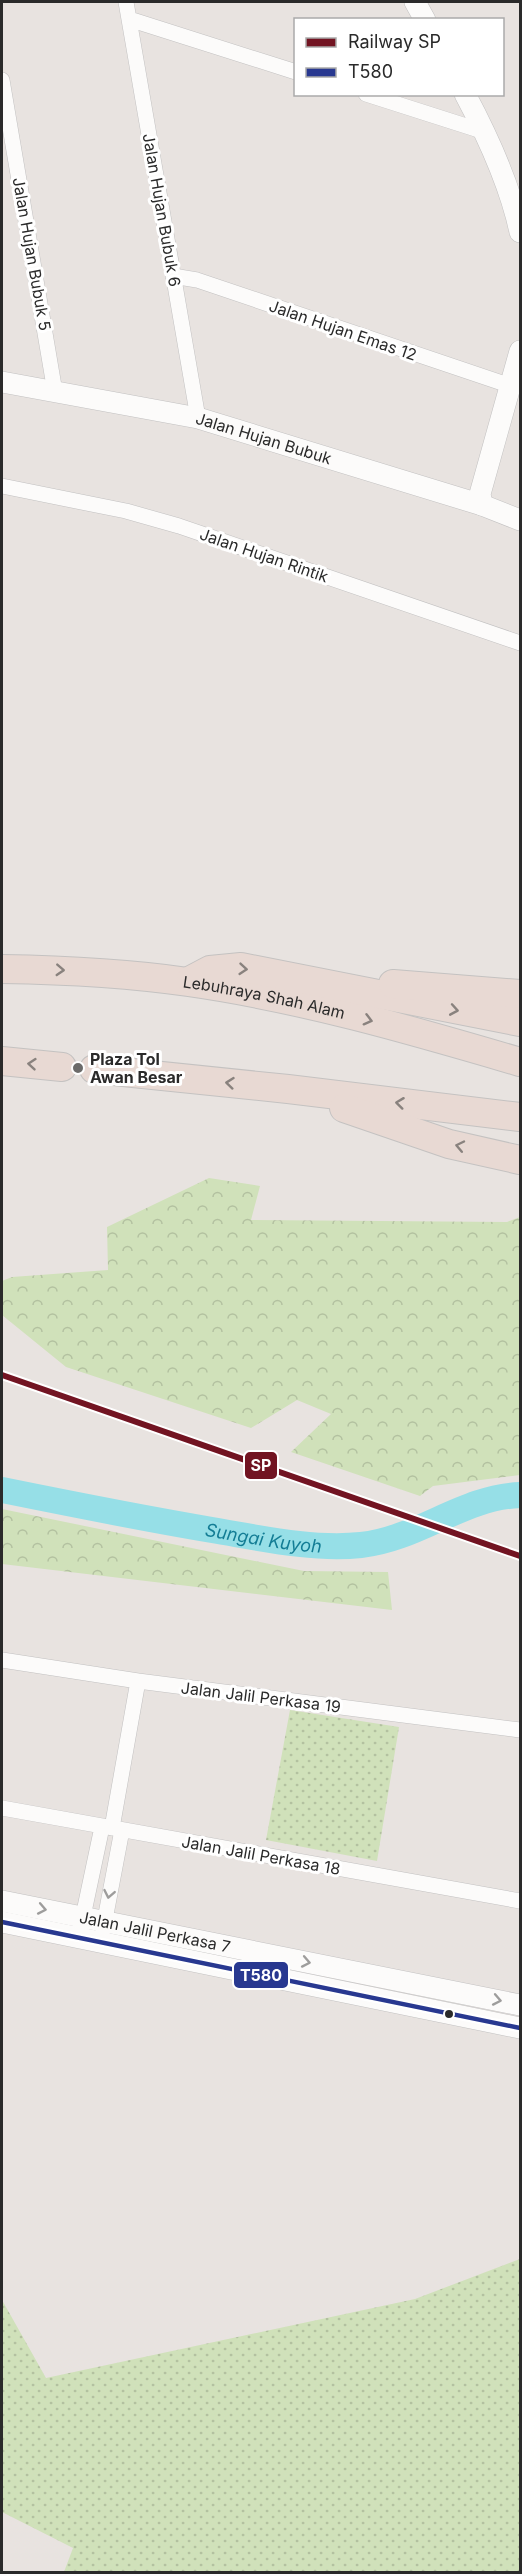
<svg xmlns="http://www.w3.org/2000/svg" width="522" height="2574" viewBox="0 0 522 2574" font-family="Inter,sans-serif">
	<defs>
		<pattern id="grass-dots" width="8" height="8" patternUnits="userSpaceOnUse" patternTransform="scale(1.5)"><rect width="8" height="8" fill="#d0e1ba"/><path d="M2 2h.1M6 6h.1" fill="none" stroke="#b3c1a0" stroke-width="1.8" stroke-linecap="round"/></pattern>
		<pattern id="forest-crowns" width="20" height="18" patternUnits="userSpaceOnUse" patternTransform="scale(1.5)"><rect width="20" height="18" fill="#d0e1ba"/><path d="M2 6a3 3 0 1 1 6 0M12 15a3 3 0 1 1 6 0" fill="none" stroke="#b3c1a0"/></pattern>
	</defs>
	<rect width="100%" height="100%" fill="#e8e3e0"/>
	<!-- grass -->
	<path fill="url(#grass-dots)" d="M 290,1710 L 399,1727 L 377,1861 L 266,1840 Z
		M 520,2259 L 520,2572 L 64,2572 L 73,2548 L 2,2512 L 2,2300 L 46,2378 L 415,2299 Z"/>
	<!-- forest -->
	<path fill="url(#forest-crowns)" d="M 209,1178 L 260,1186 L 251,1220 L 507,1222 L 520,1217 L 520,1475 L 433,1486 L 420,1496 L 291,1452 L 331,1414 L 297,1400 L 251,1428 L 66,1367 L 2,1315 L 2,1281 L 12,1277 L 108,1270 L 107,1227 Z
		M 2,1509 L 304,1571 L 388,1572 L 392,1610 L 2,1564 Z"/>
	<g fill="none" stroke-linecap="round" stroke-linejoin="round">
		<!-- river -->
		<path stroke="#96dfe7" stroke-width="26" id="s1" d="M 2,1490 C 71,1504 141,1518 212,1530 C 260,1538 312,1550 361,1545 C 418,1539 463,1497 520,1495"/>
		<defs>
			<path id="street" d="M 126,2 L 198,418
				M 129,19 L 296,72
				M 2,80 L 55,392
				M 366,94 L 485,132
				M 173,276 L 197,280 L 511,386
				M 2,486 L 126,511 L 179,526 L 520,643
				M 2,1660 L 138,1681 L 520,1730
				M 2,1808 L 520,1901
				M 112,1828 L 138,1681
				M 81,1926 L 102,1827
				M 103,1930 L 122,1830"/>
			<g id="secondary">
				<path d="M 415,2 L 425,20"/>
				<path d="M 465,94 C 488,137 510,185 520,232"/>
				<path id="s2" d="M 2,382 L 198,418 L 482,505 L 520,520"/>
				<path d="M 482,505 L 480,494 L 520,351"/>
				<path id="s3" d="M 2,1901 L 520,2005"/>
				<path d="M 2,1922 L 520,2028"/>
			</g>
			<g id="highway">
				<path id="s4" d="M 2,969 C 64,970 126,973 188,982 C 301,998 411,1030 520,1062"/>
				<path d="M 191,980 L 210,970 L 241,967 L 520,1022"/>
				<path d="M 393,984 L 520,994"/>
				<path d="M 2,1061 L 62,1067"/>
				<path d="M 94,1069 L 288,1089 L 520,1117"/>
				<path d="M 344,1108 L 449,1144 L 520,1160"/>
			</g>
		</defs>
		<!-- street casing -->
		<use href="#street" stroke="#c2c1c1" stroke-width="16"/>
		<!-- secondary casing -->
		<use href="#secondary" stroke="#c2c1c1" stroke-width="22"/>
		<!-- highway casing -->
		<use href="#highway" stroke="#c4c2c1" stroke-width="30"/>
		<!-- street -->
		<use href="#street" stroke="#fcfbfa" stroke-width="15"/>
		<!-- secondary -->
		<use href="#secondary" stroke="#fcfbfa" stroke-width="21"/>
		<!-- highway -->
		<use href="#highway" stroke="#e8d9d3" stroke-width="28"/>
		<defs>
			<path id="bus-1" d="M 2,1922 L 520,2028"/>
		</defs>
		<!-- bus-1 casing -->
		<use href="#bus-1" stroke="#fff" stroke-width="9"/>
		<!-- bus-1 -->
		<use href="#bus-1" stroke="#283890" stroke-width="4.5"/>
		<defs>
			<path id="rail-1" d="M 2,1375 L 520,1556"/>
		</defs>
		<!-- rail-1 casing -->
		<use href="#rail-1" stroke="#fff" stroke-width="10"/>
		<!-- rail-1 -->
		<use href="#rail-1" stroke="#721422" stroke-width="6"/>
	</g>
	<!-- one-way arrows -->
	<defs><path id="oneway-chevron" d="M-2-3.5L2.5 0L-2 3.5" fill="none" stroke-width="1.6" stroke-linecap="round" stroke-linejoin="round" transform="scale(1.5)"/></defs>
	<g stroke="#89827e">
		<use href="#oneway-chevron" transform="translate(243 969) rotate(5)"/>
		<use href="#oneway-chevron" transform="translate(60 970) rotate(3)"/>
		<use href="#oneway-chevron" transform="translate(454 1010) rotate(10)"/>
		<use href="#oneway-chevron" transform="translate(368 1020) rotate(15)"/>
		<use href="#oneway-chevron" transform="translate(32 1064) rotate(-175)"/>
		<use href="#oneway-chevron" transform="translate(230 1083) rotate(-174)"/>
		<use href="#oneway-chevron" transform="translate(400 1103) rotate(-173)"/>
		<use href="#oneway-chevron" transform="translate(460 1146) rotate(-168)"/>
	</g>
	<g stroke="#9e9d9c">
		<use href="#oneway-chevron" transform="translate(109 1894) rotate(101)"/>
		<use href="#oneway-chevron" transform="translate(42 1909) rotate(11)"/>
		<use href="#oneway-chevron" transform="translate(306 1962) rotate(11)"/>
		<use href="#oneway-chevron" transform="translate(497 2000) rotate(11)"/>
	</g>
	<!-- markers -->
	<circle fill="#6c6b6a" stroke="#fff" stroke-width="2" cx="78" cy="1068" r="6"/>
	<circle fill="#2a2a2a" stroke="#fff" stroke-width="2" cx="449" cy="2014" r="5"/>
	<g text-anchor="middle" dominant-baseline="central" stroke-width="6" stroke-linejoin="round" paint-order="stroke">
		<!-- street labels -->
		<g font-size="16" fill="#2a2a2a" stroke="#fff">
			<text transform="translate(162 210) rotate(80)">Jalan Hujan Bubuk 6</text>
			<text transform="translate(32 254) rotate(80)">Jalan Hujan Bubuk 5</text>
			<text transform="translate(343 330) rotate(19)">Jalan Hujan Emas 12</text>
			<text stroke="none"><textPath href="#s2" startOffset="268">Jalan Hujan Bubuk</textPath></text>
			<text transform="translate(264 555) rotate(19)">Jalan Hujan Rintik</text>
			<text stroke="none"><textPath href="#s4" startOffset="264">Lebuhraya Shah Alam</textPath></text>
			<text transform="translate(261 1697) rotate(7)">Jalan Jalil Perkasa 19</text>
			<text transform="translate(261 1855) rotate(10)">Jalan Jalil Perkasa 18</text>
			<text stroke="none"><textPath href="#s3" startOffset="156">Jalan Jalil Perkasa 7</textPath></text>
		</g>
		<!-- poi labels -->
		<g font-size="16" font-weight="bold" fill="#2a2a2a" stroke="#fff" text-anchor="start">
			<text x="90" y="1059">Plaza Tol<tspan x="90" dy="18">Awan Besar</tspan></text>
		</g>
		<!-- water labels -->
		<g font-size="18" font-style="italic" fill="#137d95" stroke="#fff">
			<text stroke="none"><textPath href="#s1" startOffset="266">Sungai Kuyoh</textPath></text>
		</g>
	</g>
	<g stroke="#fff" stroke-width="2">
		<rect x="244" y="1451" width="34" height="29" rx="6" fill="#721422"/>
		<rect x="233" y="1961" width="56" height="28" rx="6" fill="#283890"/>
	</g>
	<g font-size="16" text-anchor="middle" font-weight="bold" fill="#fff">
		<text x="261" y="1471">SP</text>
		<text x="261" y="1981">T580</text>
	</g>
	<!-- border -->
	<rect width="522" height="2574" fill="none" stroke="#2a2a2a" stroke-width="6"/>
	<!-- legend -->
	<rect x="294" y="18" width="210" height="78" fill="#ffffff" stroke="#aaaaaa" stroke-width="1.5"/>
	<rect x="306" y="38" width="30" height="9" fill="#721422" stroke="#aaaaaa" stroke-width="1.5"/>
	<text x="348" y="48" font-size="18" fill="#2a2a2a">Railway SP</text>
	<rect x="306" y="68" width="30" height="9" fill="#283890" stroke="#aaaaaa" stroke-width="1.5"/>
	<text x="348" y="78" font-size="18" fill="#2a2a2a">T580</text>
</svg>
